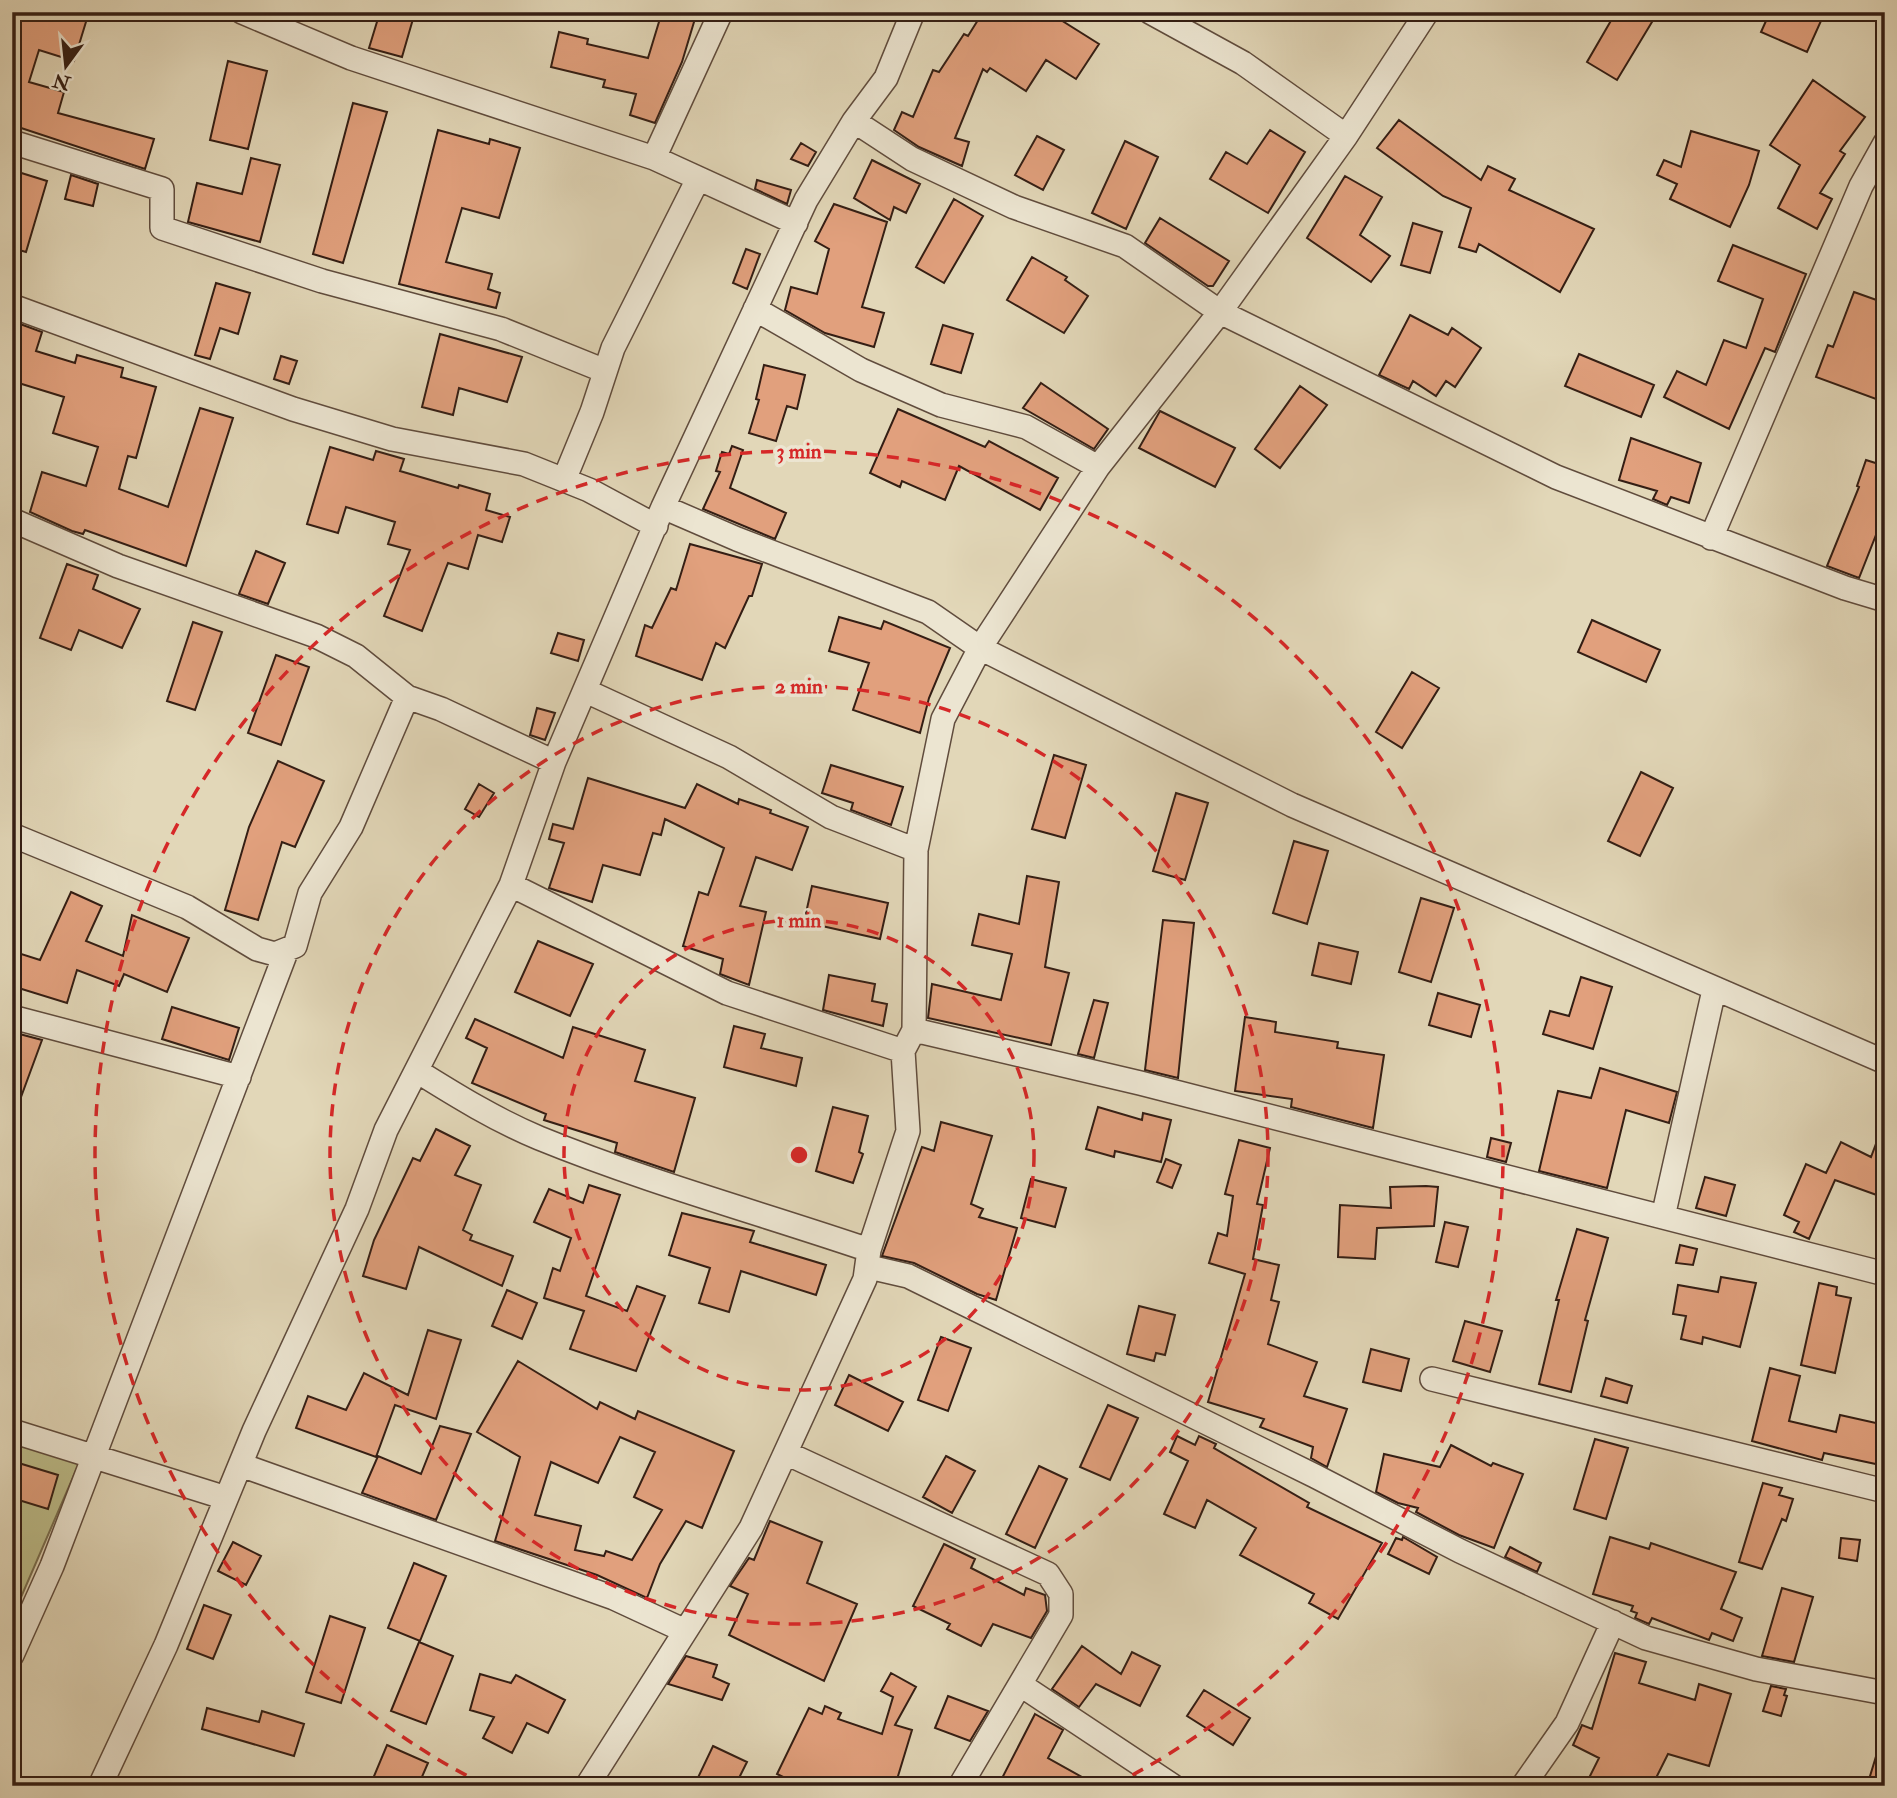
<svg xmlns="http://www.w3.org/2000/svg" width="1897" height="1798" viewBox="0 0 1897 1798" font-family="'IM FELL Double Pica',serif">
	<rect width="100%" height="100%" fill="#e2d7b8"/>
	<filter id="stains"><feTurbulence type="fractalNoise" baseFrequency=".00286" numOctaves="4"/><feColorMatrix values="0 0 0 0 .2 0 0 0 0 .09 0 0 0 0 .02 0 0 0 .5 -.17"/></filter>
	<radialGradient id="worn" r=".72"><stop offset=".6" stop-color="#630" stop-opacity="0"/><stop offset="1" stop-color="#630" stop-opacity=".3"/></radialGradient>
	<!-- green -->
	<path fill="#bcbc89" stroke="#786d4e" stroke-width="2" d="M 12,1430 L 84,1452 L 12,1618 Z"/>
	<!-- building -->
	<path fill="#e1a07d" stroke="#341e14" stroke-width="2" fill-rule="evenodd" d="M 12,12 L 89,12 L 74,61 L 39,50 L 29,82 L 64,92 L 58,113 L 154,139 L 145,169 L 12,125 Z
		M 380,12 L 415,12 L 402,57 L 369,48 Z
		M 662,12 L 697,12 L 682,62 L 655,123 L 630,115 L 636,94 L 603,87 L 605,80 L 551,67 L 559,32 L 588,39 L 587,44 L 648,58 Z
		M 983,12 L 1022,12 L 1035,20 L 1040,12 L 1048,12 L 1099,44 L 1076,79 L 1046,60 L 1026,91 L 990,68 L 987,72 L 983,69 L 955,138 L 969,142 L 962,166 L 919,147 L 894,130 L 902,112 L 913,117 L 933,70 L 939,72 L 964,34 L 968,36 Z
		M 1616,12 L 1658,12 L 1617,80 L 1587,62 Z
		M 1770,12 L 1825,12 L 1807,52 L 1761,32 Z
		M 228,61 L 267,71 L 248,149 L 210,140 Z
		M 1813,80 L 1865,117 L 1840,151 L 1845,154 L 1820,193 L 1832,199 L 1817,229 L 1778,208 L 1800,165 L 1770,145 Z
		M 353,103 L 387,112 L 343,263 L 313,254 Z
		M 1399,120 L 1481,180 L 1488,166 L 1515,179 L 1509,190 L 1594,229 L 1560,292 L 1479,244 L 1476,252 L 1459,247 L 1471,208 L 1443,196 L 1377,148 Z
		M 438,130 L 489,144 L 490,139 L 520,148 L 499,218 L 462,208 L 446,262 L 492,274 L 488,289 L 500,293 L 496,308 L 399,284 Z
		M 1270,130 L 1305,152 L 1268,213 L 1210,179 L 1226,152 L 1247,164 Z
		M 1691,131 L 1759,151 L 1749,185 L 1730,227 L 1670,199 L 1677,184 L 1657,175 L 1664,160 L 1681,167 Z
		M 1037,136 L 1064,150 L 1043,190 L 1015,175 Z
		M 1125,141 L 1158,157 L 1126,229 L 1092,213 Z
		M 801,143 L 816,152 L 808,166 L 791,159 Z
		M 251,158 L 280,165 L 260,242 L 188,222 L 197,183 L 242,194 Z
		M 872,160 L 920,184 L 906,213 L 894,207 L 890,220 L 854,198 Z
		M 15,171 L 47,181 L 26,252 L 12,248 L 12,181 Z
		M 71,175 L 98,184 L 93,206 L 65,199 Z
		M 1345,176 L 1382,197 L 1360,235 L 1390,256 L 1371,282 L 1307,238 Z
		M 757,180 L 791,190 L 787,204 L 755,189 Z
		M 954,199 L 983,216 L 944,283 L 916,267 Z
		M 834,204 L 887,222 L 862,307 L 884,313 L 874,347 L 825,333 L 785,310 L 791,287 L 817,294 L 829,249 L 815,241 Z
		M 1160,218 L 1229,261 L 1213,286 L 1208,286 L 1145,243 Z
		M 1413,223 L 1442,232 L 1430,273 L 1401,265 Z
		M 1733,245 L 1806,274 L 1775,352 L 1765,348 L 1729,429 L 1664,397 L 1677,371 L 1706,385 L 1724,340 L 1746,348 L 1763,299 L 1718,281 Z
		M 746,249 L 760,254 L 747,289 L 733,283 Z
		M 1032,257 L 1067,277 L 1065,280 L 1088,296 L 1064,333 L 1007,300 Z
		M 216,283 L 250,293 L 238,334 L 220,328 L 210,359 L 195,355 Z
		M 1854,292 L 1885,303 L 1885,374 L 1876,399 L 1816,377 L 1828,345 L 1833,347 Z
		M 1410,315 L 1448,335 L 1452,328 L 1481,348 L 1455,387 L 1446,381 L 1436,396 L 1413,381 L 1409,389 L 1379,375 Z
		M 12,321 L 42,332 L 36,351 L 75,363 L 77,355 L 123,368 L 121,377 L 156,387 L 136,458 L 128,456 L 119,489 L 168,507 L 200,408 L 233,418 L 186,566 L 85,530 L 83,534 L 72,531 L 30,512 L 42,472 L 86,486 L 98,447 L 53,433 L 64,397 L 12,381 Z
		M 943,325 L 973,334 L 961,373 L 931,364 Z
		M 440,334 L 522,357 L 507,402 L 459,388 L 453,415 L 422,407 Z
		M 1579,354 L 1654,385 L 1641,417 L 1565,386 Z
		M 281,356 L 297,361 L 289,384 L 274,379 Z
		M 764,365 L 805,375 L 797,409 L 787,406 L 776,441 L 749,433 L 759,400 L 756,399 Z
		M 1041,383 L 1108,429 L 1094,449 L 1023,408 Z
		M 1300,386 L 1327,405 L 1280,468 L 1255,449 Z
		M 898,409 L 985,447 L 989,441 L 1058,478 L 1040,510 L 959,466 L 945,500 L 902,481 L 900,487 L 870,473 Z
		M 1160,411 L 1235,448 L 1215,487 L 1139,448 Z
		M 1631,438 L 1701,463 L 1689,503 L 1671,497 L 1667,505 L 1653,499 L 1657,491 L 1619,480 Z
		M 732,446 L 743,450 L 730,488 L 786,513 L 775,539 L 703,509 L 720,472 L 716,471 L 722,452 L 729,454 Z
		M 330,447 L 373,460 L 376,451 L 404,459 L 400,471 L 458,488 L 459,485 L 490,494 L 486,510 L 510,517 L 502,542 L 478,535 L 468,569 L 448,563 L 422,631 L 384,616 L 410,550 L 388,544 L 395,522 L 346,507 L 338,533 L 307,524 Z
		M 1866,460 L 1885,466 L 1885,512 L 1859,578 L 1827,566 L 1859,487 L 1857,486 Z
		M 690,544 L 762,564 L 752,596 L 749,596 L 725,648 L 716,643 L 702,680 L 636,656 L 645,625 L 652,628 L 671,588 L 676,590 Z
		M 256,551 L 285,563 L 268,604 L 239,594 Z
		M 67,564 L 98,575 L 93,589 L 140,609 L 122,648 L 79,630 L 71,650 L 40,638 Z
		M 839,617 L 881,629 L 884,621 L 950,648 L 929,698 L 920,733 L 853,710 L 869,663 L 829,651 Z
		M 1592,620 L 1660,650 L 1646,682 L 1578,652 Z
		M 193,622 L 222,632 L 195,710 L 167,701 Z
		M 558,633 L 584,640 L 578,661 L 551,653 Z
		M 276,655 L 309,667 L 281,745 L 248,733 Z
		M 1412,672 L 1439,688 L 1402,748 L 1376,732 Z
		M 537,708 L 555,713 L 545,740 L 530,735 Z
		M 1054,755 L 1086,765 L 1065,838 L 1032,829 Z
		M 278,761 L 324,781 L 295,847 L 282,842 L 258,920 L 225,910 L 249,827 Z
		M 831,765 L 903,787 L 891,825 L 851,810 L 853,803 L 822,793 Z
		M 1641,772 L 1673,788 L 1640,856 L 1608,841 Z
		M 588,778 L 685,808 L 697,784 L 738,804 L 739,799 L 771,810 L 770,813 L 808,827 L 792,870 L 756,857 L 740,906 L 766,912 L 749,985 L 720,974 L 723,959 L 683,946 L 699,892 L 708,895 L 724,848 L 665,819 L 661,835 L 653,833 L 640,875 L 603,865 L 592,902 L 549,888 L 564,843 L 549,839 L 553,824 L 573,829 Z
		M 479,784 L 494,793 L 479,817 L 465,809 Z
		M 1176,793 L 1208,803 L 1185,880 L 1153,871 Z
		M 1294,841 L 1328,851 L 1307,924 L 1273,913 Z
		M 1027,876 L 1059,882 L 1045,967 L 1069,973 L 1051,1045 L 928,1018 L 932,984 L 1001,1000 L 1012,954 L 972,945 L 979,914 L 1019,924 Z
		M 812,886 L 888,903 L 880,939 L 804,922 Z
		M 71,892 L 102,906 L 86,941 L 123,956 L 132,915 L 189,938 L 167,992 L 124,974 L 119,986 L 77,970 L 67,1003 L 12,986 L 12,951 L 40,960 Z
		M 1421,898 L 1454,908 L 1431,982 L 1399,972 Z
		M 1163,920 L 1194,923 L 1178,1078 L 1145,1070 Z
		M 538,941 L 593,964 L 570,1016 L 515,992 Z
		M 1319,943 L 1358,952 L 1351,984 L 1312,975 Z
		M 829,975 L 875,984 L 872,1001 L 887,1004 L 883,1026 L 823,1010 Z
		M 1581,977 L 1612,987 L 1593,1049 L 1543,1034 L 1550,1011 L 1569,1016 Z
		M 1438,993 L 1480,1005 L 1471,1037 L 1429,1025 Z
		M 1094,1000 L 1108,1003 L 1094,1058 L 1078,1054 Z
		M 172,1007 L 239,1028 L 229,1060 L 162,1039 Z
		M 1245,1017 L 1276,1022 L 1275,1032 L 1338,1042 L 1337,1048 L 1384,1055 L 1373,1128 L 1291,1107 L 1292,1099 L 1235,1091 Z
		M 475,1019 L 563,1058 L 573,1027 L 645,1050 L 635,1081 L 695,1098 L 674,1172 L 615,1152 L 617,1143 L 544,1120 L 546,1114 L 472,1083 L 487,1048 L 466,1038 Z
		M 734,1026 L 765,1034 L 761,1048 L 802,1058 L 796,1086 L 724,1067 Z
		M 12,1032 L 42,1040 L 14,1116 L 12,1116 Z
		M 1600,1068 L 1677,1092 L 1669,1123 L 1626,1110 L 1607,1188 L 1539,1171 L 1558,1091 L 1591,1098 Z
		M 833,1107 L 868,1116 L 859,1152 L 863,1154 L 853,1183 L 816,1171 Z
		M 1098,1107 L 1142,1120 L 1143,1113 L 1171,1120 L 1161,1162 L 1115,1151 L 1114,1157 L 1086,1149 Z
		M 941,1122 L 992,1136 L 971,1204 L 983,1209 L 979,1217 L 1017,1228 L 996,1300 L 977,1294 L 914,1263 L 882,1256 L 922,1147 L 934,1151 Z
		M 1883,1125 L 1885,1198 L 1835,1180 L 1809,1239 L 1794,1232 L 1799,1222 L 1784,1215 L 1806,1164 L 1826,1173 L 1841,1142 L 1871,1157 Z
		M 436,1129 L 470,1146 L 455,1175 L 481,1185 L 463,1230 L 472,1235 L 470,1240 L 513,1256 L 502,1286 L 419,1247 L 406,1289 L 363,1276 L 374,1240 L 413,1158 L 420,1161 Z
		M 1491,1138 L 1511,1143 L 1506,1162 L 1487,1157 Z
		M 1239,1140 L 1270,1148 L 1257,1204 L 1263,1205 L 1253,1259 L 1279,1265 L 1271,1300 L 1279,1302 L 1268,1344 L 1317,1362 L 1304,1396 L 1347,1409 L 1327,1467 L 1311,1458 L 1313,1447 L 1260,1427 L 1264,1419 L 1208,1402 L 1245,1274 L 1209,1263 L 1218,1233 L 1227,1236 L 1233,1196 L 1225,1194 Z
		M 1166,1159 L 1181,1165 L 1172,1188 L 1157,1182 Z
		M 1705,1177 L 1735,1185 L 1726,1216 L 1696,1208 Z
		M 1031,1179 L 1066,1188 L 1055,1227 L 1021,1218 Z
		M 589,1185 L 620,1195 L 586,1296 L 627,1311 L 637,1286 L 665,1296 L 636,1371 L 570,1349 L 584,1311 L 544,1298 L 553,1268 L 560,1271 L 571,1238 L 534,1222 L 549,1189 L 583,1203 Z
		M 1426,1186 L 1438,1187 L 1434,1226 L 1377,1228 L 1375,1259 L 1338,1257 L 1340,1205 L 1391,1208 L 1390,1187 Z
		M 682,1213 L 754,1231 L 750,1242 L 826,1265 L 816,1295 L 741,1271 L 729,1312 L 699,1303 L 710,1268 L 669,1255 Z
		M 1445,1222 L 1468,1227 L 1458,1267 L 1436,1262 Z
		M 1577,1229 L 1608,1238 L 1585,1320 L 1588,1321 L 1571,1392 L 1539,1384 L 1559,1300 L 1556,1300 Z
		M 1680,1245 L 1697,1249 L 1693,1265 L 1676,1263 Z
		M 1721,1277 L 1756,1283 L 1740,1347 L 1703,1337 L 1702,1344 L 1681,1339 L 1686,1316 L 1673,1314 L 1678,1285 L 1718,1292 Z
		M 1819,1283 L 1837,1287 L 1836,1295 L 1851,1298 L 1835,1373 L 1801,1365 Z
		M 507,1290 L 537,1303 L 522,1339 L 492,1326 Z
		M 1139,1306 L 1175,1315 L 1165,1355 L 1156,1353 L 1154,1361 L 1127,1354 Z
		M 1465,1321 L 1502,1331 L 1490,1372 L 1453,1361 Z
		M 428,1330 L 461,1340 L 436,1419 L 395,1405 L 376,1457 L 296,1428 L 308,1396 L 346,1410 L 364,1373 L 408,1395 Z
		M 941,1337 L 971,1348 L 948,1411 L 918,1400 Z
		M 1371,1349 L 1409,1359 L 1401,1391 L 1363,1382 Z
		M 518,1361 L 597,1409 L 600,1402 L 635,1419 L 638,1411 L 734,1451 L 702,1528 L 686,1521 L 660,1564 L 647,1598 L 597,1575 L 495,1541 L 520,1457 L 477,1432 ZM 620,1437 L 655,1452 L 634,1497 L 662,1510 L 632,1560 L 606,1551 L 604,1556 L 575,1550 L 581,1526 L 535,1515 L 551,1462 L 598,1483 Z
		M 1770,1368 L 1800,1376 L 1789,1421 L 1836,1432 L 1840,1415 L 1885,1425 L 1885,1466 L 1824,1453 L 1822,1460 L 1752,1441 Z
		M 849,1375 L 903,1402 L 888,1431 L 835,1405 Z
		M 1606,1378 L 1632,1386 L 1627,1403 L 1601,1396 Z
		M 1108,1405 L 1138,1418 L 1110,1480 L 1080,1467 Z
		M 440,1426 L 471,1434 L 436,1520 L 362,1493 L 378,1456 L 421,1474 Z
		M 1177,1436 L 1195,1445 L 1199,1436 L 1216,1444 L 1214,1448 L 1309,1503 L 1307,1507 L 1382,1543 L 1338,1619 L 1309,1603 L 1314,1594 L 1240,1555 L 1256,1528 L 1207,1500 L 1195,1528 L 1164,1514 L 1188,1461 L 1170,1452 Z
		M 1595,1439 L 1628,1448 L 1606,1519 L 1574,1509 Z
		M 1451,1445 L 1491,1466 L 1493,1463 L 1523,1474 L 1494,1548 L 1459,1535 L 1416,1512 L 1418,1508 L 1398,1503 L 1376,1492 L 1384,1454 L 1440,1467 Z
		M 946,1456 L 975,1471 L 952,1513 L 923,1497 Z
		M 12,1461 L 58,1475 L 48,1509 L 12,1498 Z
		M 1039,1466 L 1067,1479 L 1035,1548 L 1006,1534 Z
		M 1763,1483 L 1782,1488 L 1779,1495 L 1793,1499 L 1786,1521 L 1782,1519 L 1762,1569 L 1739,1562 Z
		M 770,1521 L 822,1542 L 807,1583 L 857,1604 L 824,1681 L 729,1635 L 748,1594 L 730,1586 L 749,1558 L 754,1560 Z
		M 1403,1537 L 1437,1557 L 1429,1574 L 1388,1554 L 1396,1538 L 1402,1540 Z
		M 1610,1537 L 1649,1549 L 1651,1543 L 1736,1572 L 1721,1609 L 1742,1618 L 1733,1641 L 1712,1633 L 1709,1640 L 1652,1618 L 1649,1624 L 1635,1618 L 1637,1613 L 1631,1611 L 1633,1606 L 1593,1594 Z
		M 1841,1538 L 1860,1540 L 1857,1561 L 1839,1558 Z
		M 233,1542 L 261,1556 L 246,1585 L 218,1571 Z
		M 944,1544 L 975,1559 L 971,1568 L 1024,1595 L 1026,1588 L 1045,1595 L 1047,1611 L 1031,1638 L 993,1624 L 981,1646 L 947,1629 L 950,1624 L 913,1606 Z
		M 1510,1547 L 1541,1563 L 1537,1572 L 1505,1557 Z
		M 414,1563 L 446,1576 L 420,1641 L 388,1628 Z
		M 1782,1588 L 1813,1597 L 1794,1662 L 1762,1656 Z
		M 204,1605 L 231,1615 L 213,1659 L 187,1649 Z
		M 330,1616 L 365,1628 L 341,1703 L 306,1692 Z
		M 419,1642 L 453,1656 L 426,1724 L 391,1711 Z
		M 1082,1646 L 1121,1674 L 1132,1652 L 1160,1666 L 1140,1706 L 1096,1684 L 1079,1707 L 1052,1689 Z
		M 1615,1653 L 1646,1662 L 1639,1683 L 1695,1700 L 1699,1684 L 1731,1694 L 1709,1766 L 1668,1754 L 1652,1786 L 1585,1786 L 1599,1758 L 1573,1745 L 1582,1725 L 1592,1729 Z
		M 686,1656 L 717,1665 L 713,1677 L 729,1684 L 722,1700 L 668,1684 Z
		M 891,1673 L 916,1687 L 895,1725 L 912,1730 L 895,1786 L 802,1786 L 777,1774 L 809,1708 L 822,1714 L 825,1706 L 841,1713 L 838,1719 L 882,1734 L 893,1697 L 881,1691 Z
		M 480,1674 L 511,1683 L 516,1675 L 565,1700 L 548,1733 L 527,1723 L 512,1753 L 483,1738 L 494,1717 L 470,1710 Z
		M 1771,1686 L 1786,1689 L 1784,1695 L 1787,1696 L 1781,1716 L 1763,1711 Z
		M 1204,1690 L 1250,1718 L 1233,1745 L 1187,1716 Z
		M 948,1696 L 988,1711 L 970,1741 L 935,1728 Z
		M 207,1708 L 259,1722 L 262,1711 L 304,1724 L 294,1756 L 202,1729 Z
		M 1035,1714 L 1063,1730 L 1048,1758 L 1098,1786 L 998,1786 Z
		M 1881,1740 L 1885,1740 L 1885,1786 L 1867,1786 Z
		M 387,1745 L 428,1763 L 418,1786 L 383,1786 L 372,1781 Z
		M 713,1746 L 747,1762 L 735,1786 L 694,1786 Z"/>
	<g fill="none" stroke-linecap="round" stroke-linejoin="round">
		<defs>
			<path id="minor" d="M 242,12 L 351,58 L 654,158 L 796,223
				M 1150,12 L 1243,63 L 1346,136
				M 854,121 L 912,159 L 1014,207 L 1125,246 L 1220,312 L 1556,477 L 1845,588 L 1885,600
				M 12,142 L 162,189 L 162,228 L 322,281 L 501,329 L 605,371
				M 654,158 L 721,12
				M 12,306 L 293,409 L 392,439 L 524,464 L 589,490 L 656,526
				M 755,309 L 861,370 L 941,405 L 1026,427 L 1098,467
				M 564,480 L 592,412 L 613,348 L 698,179
				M 663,507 L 737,539 L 928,612 L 980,648 L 1292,805 L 1885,1062
				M 12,520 L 118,566 L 316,636 L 356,656 L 407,697 L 441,709 L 554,762
				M 1711,538 L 1861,186 L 1885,143
				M 586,691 L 729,757 L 831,817 L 916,850
				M 12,835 L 187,907 L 257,949 L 275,954 L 295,946 L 310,893 L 351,827 L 407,697
				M 511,885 L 727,993 L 903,1051
				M 12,1017 L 239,1077
				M 914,1030 L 1140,1083 L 1885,1274
				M 417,1071 C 457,1096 496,1120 539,1138 C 647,1182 760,1213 869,1250
				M 1663,1217 L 1714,990
				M 869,1267 L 908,1276 L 1315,1476 L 1460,1551 L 1646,1638 L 1756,1669 L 1885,1693
				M 1432,1379 L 1885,1491
				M 12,1431 L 226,1498
				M 786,1453 L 1048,1574 L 1061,1594 L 1061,1615 L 960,1786
				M 241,1465 L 614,1598 L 683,1630
				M 12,1655 L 52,1566 L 286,952
				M 1021,1685 L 1173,1786
				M 100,1786 L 166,1645 L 254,1431 L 357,1209 L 386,1130 L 511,885 L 554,762 L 663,507 L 806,200 L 854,121 L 886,78 L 913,12
				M 587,1786 L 751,1528 L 865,1279 L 869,1250 L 908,1131 L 903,1051 L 914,1030 L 916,850 L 943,719 L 980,648 L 1098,467 L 1220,312 L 1346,136 L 1427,12
				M 1523,1786 L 1567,1723 L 1613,1622"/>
		</defs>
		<!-- minor casing -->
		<use href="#minor" stroke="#604c3d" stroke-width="26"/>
		<!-- minor -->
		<use href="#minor" stroke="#ece5d1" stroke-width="23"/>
	</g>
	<!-- distance rings -->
	<g fill="none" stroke="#d62828" stroke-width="3.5" stroke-dasharray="12 9">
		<circle cx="799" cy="1155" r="235"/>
		<circle cx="799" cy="1155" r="469"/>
		<path d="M485 1785A704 704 0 1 1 1113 1785"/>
	</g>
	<circle cx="799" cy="1155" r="10" fill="#d62828" stroke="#ece5d1" stroke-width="3.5"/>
	<g font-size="21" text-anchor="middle" font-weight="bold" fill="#d62828" stroke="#ece5d1" stroke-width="7" stroke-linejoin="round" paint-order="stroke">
		<text x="799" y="458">3 min</text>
		<text x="799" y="693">2 min</text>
		<text x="799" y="927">1 min</text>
	</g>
	<!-- margin -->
	<rect width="1897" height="1798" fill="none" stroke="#e2d7b8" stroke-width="42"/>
	<rect x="14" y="14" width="1869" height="1770" fill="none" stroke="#341e14" stroke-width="3.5"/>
	<rect x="21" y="21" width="1855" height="1756" fill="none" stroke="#341e14" stroke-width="2"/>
	<!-- north arrow -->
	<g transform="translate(66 66) rotate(195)" stroke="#ece5d1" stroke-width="5" paint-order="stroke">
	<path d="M0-5L12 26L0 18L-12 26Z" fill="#341e14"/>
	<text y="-10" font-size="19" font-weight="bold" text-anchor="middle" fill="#341e14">N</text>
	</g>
	<rect width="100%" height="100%" filter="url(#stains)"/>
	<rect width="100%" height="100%" fill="url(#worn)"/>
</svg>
